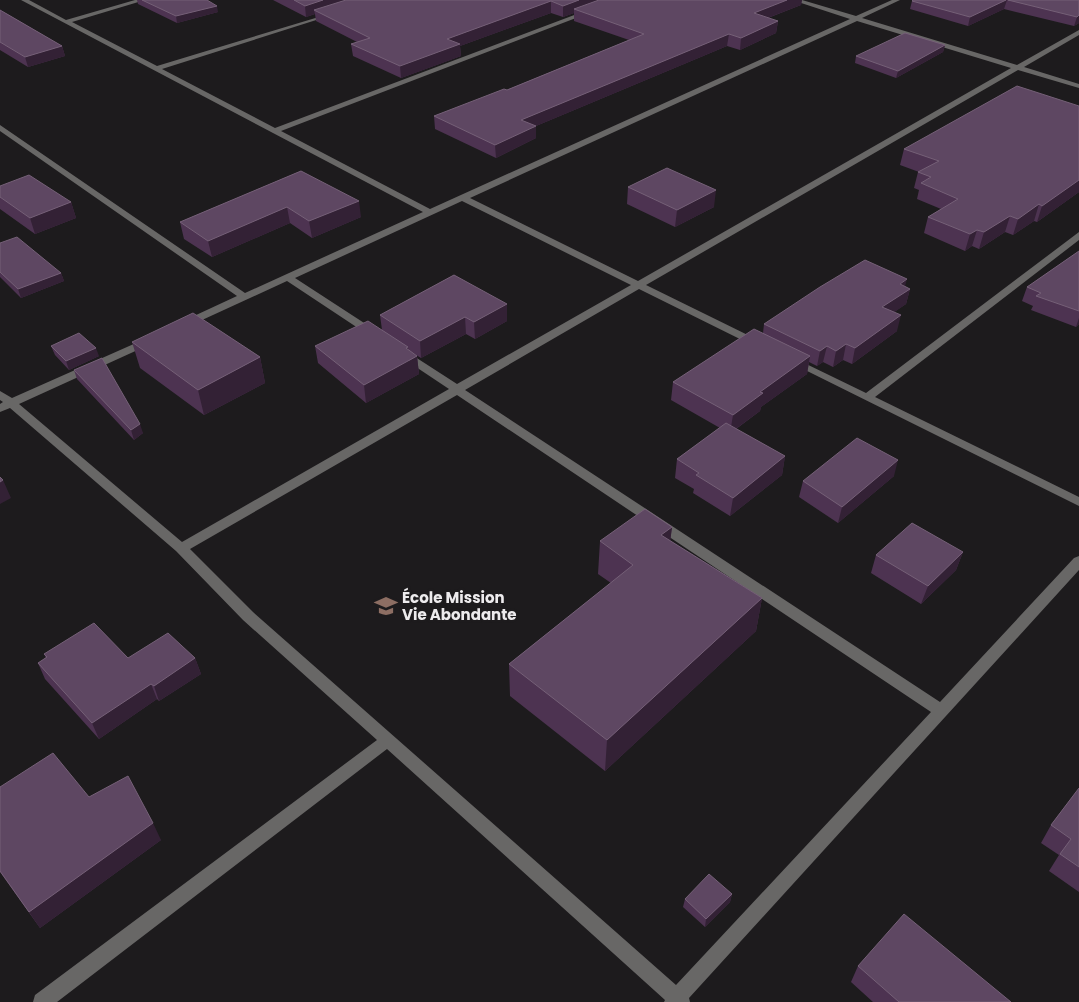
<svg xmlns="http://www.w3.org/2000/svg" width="1079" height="1002" viewBox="0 0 1079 1002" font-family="Poppins,sans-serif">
	<rect width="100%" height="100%" fill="#1d1b1d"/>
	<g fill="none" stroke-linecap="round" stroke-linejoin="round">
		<!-- minor -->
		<path fill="#686766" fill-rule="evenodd" d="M 21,0 L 29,0 L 66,20 L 135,0 L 145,0 L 72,22 L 157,66 L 332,13 L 332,15 L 162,69 L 275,128 L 614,0 L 623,0 L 281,131 L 430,209 L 850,19 L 792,0 L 802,0 L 856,16 L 892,0 L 900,0 L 862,18 L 1017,65 L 1079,30 L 1079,35 L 1024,67 L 1079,84 L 1079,88 L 1018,70 L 646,285 L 762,342 L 763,344 L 762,346 L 754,346 L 639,289 L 465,390 L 940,702 L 1074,558 L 1079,556 L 1079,570 L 689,998 L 690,1002 L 664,1002 L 665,1000 L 387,749 L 57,1002 L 33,1002 L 35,995 L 377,740 L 243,620 L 176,551 L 10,408 L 0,412 L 0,404 L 3,402 L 0,400 L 0,391 L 12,398 L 145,339 L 153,339 L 154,341 L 153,343 L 19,404 L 182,542 L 449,389 L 401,357 L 400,355 L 401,353 L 409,353 L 457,384 L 631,285 L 462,201 L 295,278 L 378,332 L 379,334 L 378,336 L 370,336 L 287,281 L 189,326 L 181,326 L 180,324 L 181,322 L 237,296 L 0,131 L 0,125 L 245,293 L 423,212 ZM 857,21 L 1011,68 L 638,281 L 470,198 ZM 457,395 L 931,712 L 676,985 L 253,612 L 190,549 Z
			M 1079,232 L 1079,240 L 875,397 L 1079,497 L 1079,506 L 789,362 L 790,360 L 798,360 L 866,393 Z"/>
	</g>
	<!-- wall -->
	<path fill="#4d3351" d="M 137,0 L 207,0 L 218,12 L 177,23 L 138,4 Z
		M 273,0 L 802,0 L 801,5 L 768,18 L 778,21 L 776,33 L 740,50 L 727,46 L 536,126 L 536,138 L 496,158 L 435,129 L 434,116 L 507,90 L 629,40 L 574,21 L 574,13 L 563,17 L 551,13 L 460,46 L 461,56 L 401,78 L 353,56 L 351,44 L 357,42 L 316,21 L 315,14 L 306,17 Z
		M 913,0 L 1079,0 L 1079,23 L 1074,26 L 1004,9 L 968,26 L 910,9 L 912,1 Z
		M 0,10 L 62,46 L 65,56 L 28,67 L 0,50 Z
		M 945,45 L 943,52 L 896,78 L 855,63 L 856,56 Z
		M 1079,106 L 1079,192 L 1037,222 L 1034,221 L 1013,235 L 1005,232 L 979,249 L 972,246 L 965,251 L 924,233 L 928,217 L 941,209 L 917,199 L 919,190 L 914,188 L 918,172 L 919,172 L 900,165 L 904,149 Z
		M 301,171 L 361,217 L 312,238 L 290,223 L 212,257 L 184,239 L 180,222 Z
		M 0,186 L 71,202 L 76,218 L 35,234 L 0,209 Z
		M 628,187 L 714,207 L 675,227 L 627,204 Z
		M 0,243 L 61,273 L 64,281 L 21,298 L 0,277 Z
		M 1079,251 L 1079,324 L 1076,327 L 1031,310 L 1033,306 L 1022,301 L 1027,287 Z
		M 454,275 L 507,321 L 475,339 L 466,334 L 421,358 L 408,350 L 417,356 L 419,374 L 366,403 L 318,363 L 315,346 L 382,330 L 380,315 Z
		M 905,286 L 910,289 L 906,304 L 894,312 L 897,331 L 852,364 L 843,360 L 833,367 L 823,362 L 817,366 L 809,362 L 807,374 L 761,407 L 760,411 L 736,429 L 785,456 L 782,475 L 730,516 L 693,493 L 694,489 L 675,478 L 677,459 L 720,428 L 671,400 L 673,382 L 763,333 L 764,324 Z
		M 132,342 L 260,357 L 265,383 L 204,415 L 140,368 Z
		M 51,346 L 99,356 L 69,370 L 55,355 Z
		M 74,370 L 143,433 L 134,440 L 77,379 Z
		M 894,476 L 838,523 L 799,497 L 803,481 Z
		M 672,527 L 670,541 L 762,598 L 756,631 L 605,771 L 510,696 L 509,664 L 611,583 L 598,574 L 600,541 Z
		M 963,552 L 956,570 L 921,604 L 871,573 L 876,555 Z
		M 44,654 L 128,658 L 195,658 L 201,674 L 159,701 L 157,699 L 99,739 L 45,679 L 38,663 L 46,658 Z
		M 0,787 L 89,797 L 161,840 L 40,928 L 0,872 Z
		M 1079,788 L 1079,892 L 1049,871 L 1059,855 L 1041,843 L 1051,825 Z
		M 732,894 L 730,902 L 705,927 L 683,907 L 685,899 Z
		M 858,966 L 1011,1002 L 873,1002 L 851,982 Z"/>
	<!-- shaded-wall -->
	<path fill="#332135" d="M 323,0 L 360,0 L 314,10 L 315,14 L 306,17 L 305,6 Z
		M 579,0 L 609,0 L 574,9 L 574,13 L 563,17 L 563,6 Z
		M 787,0 L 802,0 L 801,5 L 752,24 L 754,13 Z
		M 1007,0 L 1004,9 L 968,26 L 970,17 Z
		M 551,1 L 551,13 L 460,46 L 461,56 L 401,78 L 400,66 L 447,39 Z
		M 217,6 L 218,12 L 177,23 L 176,16 Z
		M 1079,15 L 1079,23 L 1074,26 L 1077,17 Z
		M 778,21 L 776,33 L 740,50 L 741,38 Z
		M 729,34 L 727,46 L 536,126 L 536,138 L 496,158 L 495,145 L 521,120 Z
		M 945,45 L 943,52 L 896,78 L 898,71 Z
		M 62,46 L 65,56 L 28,67 L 25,57 Z
		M 1079,180 L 1079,192 L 1037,222 L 1042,206 Z
		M 716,190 L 714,207 L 675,227 L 677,210 Z
		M 359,201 L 361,217 L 312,238 L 309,221 Z
		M 71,202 L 76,218 L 35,234 L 30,218 Z
		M 1039,204 L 1034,221 L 1013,235 L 1018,219 Z
		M 287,207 L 290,223 L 212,257 L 208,241 Z
		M 1010,216 L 1005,232 L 979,249 L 984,232 Z
		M 977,230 L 972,246 L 965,251 L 970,234 Z
		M 61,273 L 64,281 L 21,298 L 18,289 Z
		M 907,279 L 903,294 L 910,289 L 906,304 L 879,323 L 882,307 L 900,284 Z
		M 507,304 L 507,321 L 475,339 L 474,322 Z
		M 901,315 L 897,331 L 852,364 L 855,348 Z
		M 465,317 L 466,334 L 421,358 L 420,341 Z
		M 1079,318 L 1079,324 L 1076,327 Z
		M 846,344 L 843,360 L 833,367 L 836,351 Z
		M 827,346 L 823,362 L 817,366 L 820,351 Z
		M 408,347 L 409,361 L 417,356 L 419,374 L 366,403 L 364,385 Z
		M 96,348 L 99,356 L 69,370 L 66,361 Z
		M 810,356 L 807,374 L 761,407 L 760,411 L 730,433 L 733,415 L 760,392 Z
		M 260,357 L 265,383 L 204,415 L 198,390 Z
		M 140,424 L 143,433 L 134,440 L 131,430 Z
		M 785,456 L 782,475 L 730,516 L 733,498 Z
		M 898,460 L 894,476 L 838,523 L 842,507 Z
		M 3,480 L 11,498 L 0,504 L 0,482 Z
		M 672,527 L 668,559 L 661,535 Z
		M 963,552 L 956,570 L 921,604 L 928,586 Z
		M 762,598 L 756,631 L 605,771 L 607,740 Z
		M 195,658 L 201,674 L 159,701 L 154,686 Z
		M 151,684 L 157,699 L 99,739 L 92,723 Z
		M 153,823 L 161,840 L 40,928 L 29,912 Z
		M 732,894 L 730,902 L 705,927 L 706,919 Z"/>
	<!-- building -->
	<path fill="#5e4762" stroke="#756077" d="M 142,0 L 207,0 L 217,6 L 176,16 Z
		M 294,0 L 323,0 L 305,6 Z
		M 346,0 L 579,0 L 563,6 L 551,1 L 447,39 L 460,44 L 400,66 L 351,44 L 370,38 L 314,10 Z
		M 599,0 L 787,0 L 754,13 L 778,21 L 741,38 L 729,34 L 521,120 L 536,126 L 495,145 L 434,116 L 504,89 L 507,90 L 644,34 L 574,9 Z
		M 913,0 L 1006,0 L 970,17 L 912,1 Z
		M 1008,0 L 1079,0 L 1079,15 L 1077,17 Z
		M 0,10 L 62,46 L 25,57 L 0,42 Z
		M 905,33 L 945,45 L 898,71 L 856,56 Z
		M 1017,86 L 1079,106 L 1079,180 L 1042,206 L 1039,204 L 1018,219 L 1010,216 L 984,232 L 977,230 L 970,234 L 928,217 L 958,199 L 921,183 L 931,177 L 918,172 L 939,161 L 904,149 Z
		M 667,168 L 716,190 L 677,210 L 628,187 Z
		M 301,171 L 359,201 L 309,221 L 287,207 L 208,241 L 180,222 Z
		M 29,175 L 71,202 L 30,218 L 0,197 L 0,186 Z
		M 17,237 L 61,273 L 18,289 L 0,272 L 0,243 Z
		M 1079,251 L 1079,311 L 1036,296 L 1041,293 L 1027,287 Z
		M 865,260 L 907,279 L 900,284 L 910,289 L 882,307 L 901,315 L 855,348 L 846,344 L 836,351 L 827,346 L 820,351 L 764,324 L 820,287 Z
		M 454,275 L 507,304 L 474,322 L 465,317 L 420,341 L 380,315 Z
		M 193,313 L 260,357 L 198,390 L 132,342 Z
		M 368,321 L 408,347 L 406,348 L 417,356 L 364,385 L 315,346 Z
		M 754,329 L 810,356 L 760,392 L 763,393 L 733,415 L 673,382 Z
		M 79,333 L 96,348 L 66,361 L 51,346 Z
		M 102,358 L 140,424 L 131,430 L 74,370 Z
		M 726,423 L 785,456 L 733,498 L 696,475 L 699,473 L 677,459 Z
		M 857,438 L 898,460 L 842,507 L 803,481 Z
		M 0,477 L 3,480 L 0,482 Z
		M 645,509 L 672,527 L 661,535 L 762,598 L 607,740 L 509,664 L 633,565 L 600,541 Z
		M 912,523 L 963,552 L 928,586 L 876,555 Z
		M 94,623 L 128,658 L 168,633 L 195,658 L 154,686 L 151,684 L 92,723 L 38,663 L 47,657 L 44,654 Z
		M 53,753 L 89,797 L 128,776 L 153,823 L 29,912 L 0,871 L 0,787 Z
		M 1079,788 L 1079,867 L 1060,854 L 1071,839 L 1051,825 Z
		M 709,874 L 732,894 L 706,919 L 685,899 Z
		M 904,914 L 1011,1002 L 899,1002 L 858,966 Z"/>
	<!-- icons -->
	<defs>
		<symbol id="school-bare" viewBox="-9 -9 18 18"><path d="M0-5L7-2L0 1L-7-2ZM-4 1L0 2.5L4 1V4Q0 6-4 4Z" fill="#8d6e63" stroke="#1d1b1d" stroke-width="2.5" paint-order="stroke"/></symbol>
	</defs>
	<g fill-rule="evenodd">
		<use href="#school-bare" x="370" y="590" width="32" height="32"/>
	</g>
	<g text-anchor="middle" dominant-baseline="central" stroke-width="5" stroke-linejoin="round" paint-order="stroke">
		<!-- poi labels -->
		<g font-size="15" font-weight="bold" fill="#edebed" stroke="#1d1b1d" text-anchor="start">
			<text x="402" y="597">École Mission<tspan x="402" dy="17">Vie Abondante</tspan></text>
		</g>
	</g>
</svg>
